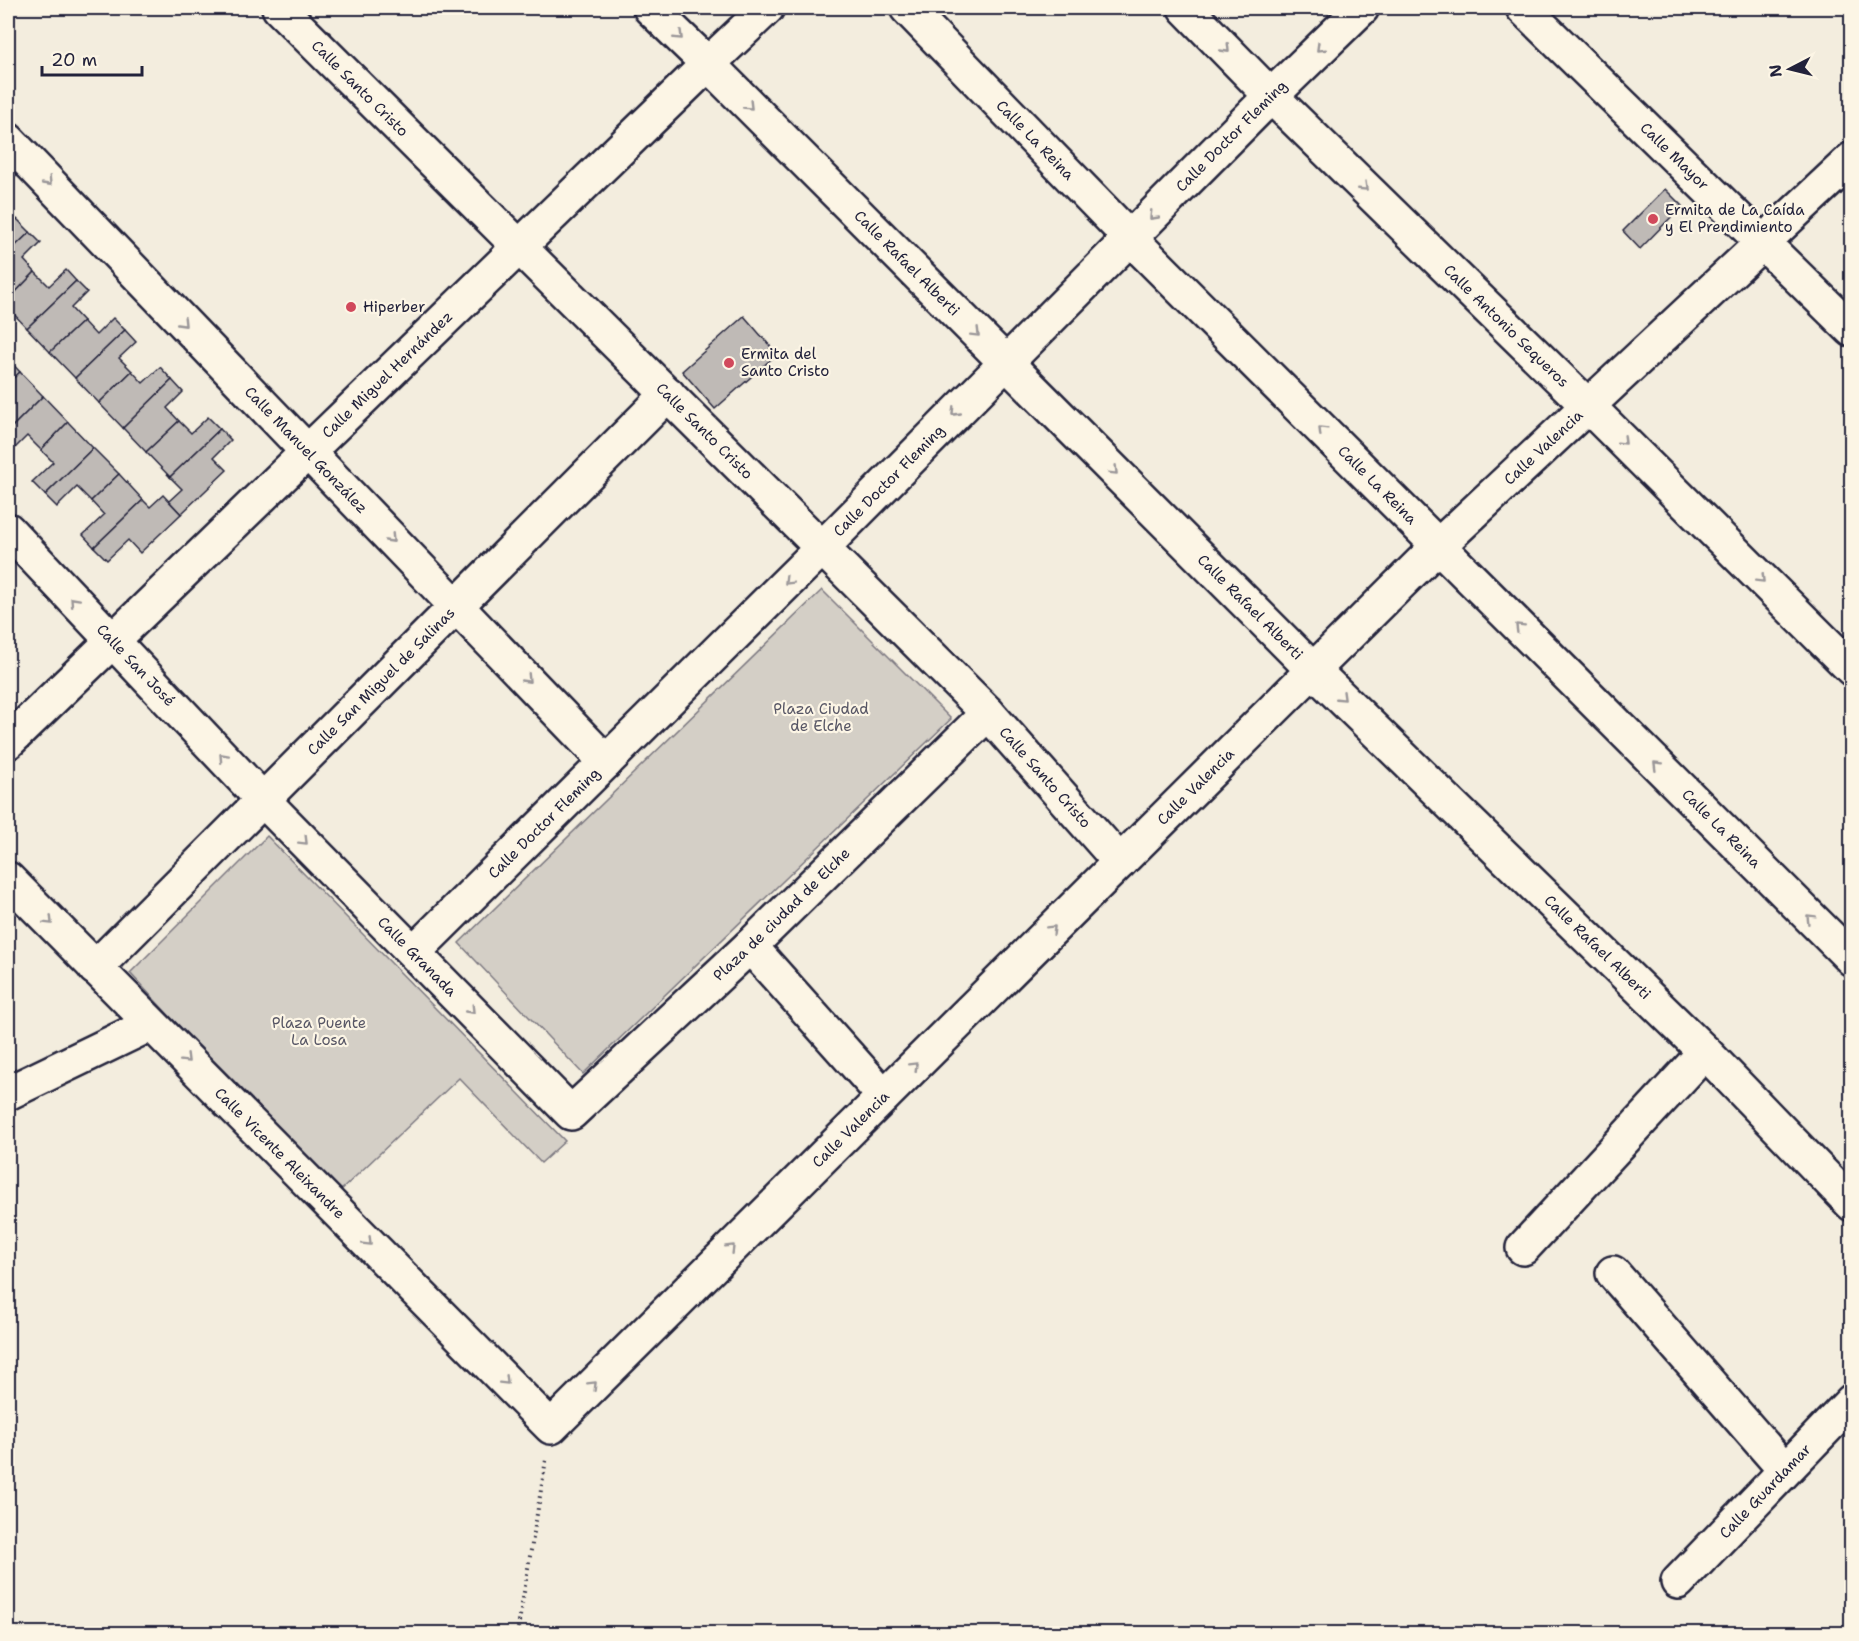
<svg xmlns="http://www.w3.org/2000/svg" width="1859" height="1641" viewBox="0 0 1859 1641" font-family="'Shantell Sans',sans-serif">
<style>
.green{fill:#d4cfc6;stroke:#7b7880;stroke-width:1.5}
.building{fill:#bfbab6;stroke:#22223b;stroke-width:1.5}
.lines{fill:none;stroke-linecap:round;stroke-linejoin:round}
.street-casing{stroke:#22223b;stroke-width:38}
.secondary-casing{stroke:#22223b;stroke-width:38}
.path{stroke:#22223b;stroke-width:4;stroke-dasharray:1.5 4.5;stroke-linecap:butt}
.street{stroke:#fcf5e5;stroke-width:33}
.secondary{stroke:#fcf5e5;stroke-width:33}
.oneway{stroke:#9a9698}
.poi-dot{fill:#d1495b;stroke:#fcf5e5;stroke-width:2}
.labels{text-anchor:middle;stroke-width:4.5;stroke-linejoin:round;paint-order:stroke}
.street-label{font-size:15px;fill:#22223b;stroke:#fcf5e5}
.poi-label{font-size:15px;fill:#22223b;stroke:#fcf5e5;text-anchor:start}
.park-label{font-size:15px;fill:#575665;stroke:#fcf5e5}
</style>
<rect width="100%" height="100%" fill="#f3edde"/>
<filter id="ink" filterUnits="userSpaceOnUse"><feTurbulence type="fractalNoise" baseFrequency=".0167" numOctaves="2"/><feDisplacementMap in="SourceGraphic" scale="12" xChannelSelector="R" yChannelSelector="G"/><feConvolveMatrix kernelMatrix="1 2 1 2 8 2 1 2 1" color-interpolation-filters="sRGB"/></filter>
<g filter="url(#ink)">
<g class="green">
<path d="M 822,590 L 951,719 L 583,1074 L 459,943 Z"/>
<path d="M 267,836 L 565,1141 L 541,1163 L 459,1078 L 335,1196 L 130,973 Z"/>
</g>
<g class="building">
<path d="M 1665,189 L 1682,206 L 1640,249 L 1623,231 Z"/>
<path d="M 17,219 L 30,232 L 8,253 L 8,229 Z"/>
<path d="M 30,232 L 41,243 L 24,260 L 35,272 L 8,300 L 8,253 Z"/>
<path d="M 66,270 L 76,281 L 27,328 L 8,308 L 8,300 L 35,272 L 49,286 Z"/>
<path d="M 76,281 L 87,292 L 71,308 L 83,321 L 50,352 L 27,328 Z"/>
<path d="M 744,316 L 777,354 L 715,409 L 682,371 Z"/>
<path d="M 113,318 L 125,330 L 75,378 L 50,352 L 83,321 L 96,335 Z"/>
<path d="M 125,330 L 136,342 L 119,358 L 132,371 L 99,403 L 75,378 Z"/>
<path d="M 8,359 L 20,372 L 8,383 Z"/>
<path d="M 160,367 L 172,380 L 123,428 L 99,403 L 132,371 L 143,383 Z"/>
<path d="M 20,372 L 43,396 L 8,431 L 8,383 Z"/>
<path d="M 172,380 L 183,392 L 167,408 L 179,421 L 146,452 L 123,428 Z"/>
<path d="M 43,396 L 68,422 L 41,450 L 27,436 L 8,455 L 8,431 Z"/>
<path d="M 208,417 L 220,429 L 170,477 L 146,452 L 179,421 L 191,433 Z"/>
<path d="M 68,422 L 93,448 L 45,495 L 32,482 L 53,462 L 41,450 Z"/>
<path d="M 220,429 L 231,440 L 214,457 L 227,470 L 181,514 L 169,501 L 182,489 L 170,477 Z"/>
<path d="M 93,448 L 119,474 L 91,501 L 77,487 L 57,507 L 45,495 Z"/>
<path d="M 119,474 L 143,500 L 94,547 L 83,535 L 104,515 L 91,501 Z"/>
<path d="M 163,495 L 181,514 L 140,553 L 128,540 L 107,560 L 94,547 L 143,500 L 150,507 Z"/>
</g>
<g class="lines">
<defs>
<g id="street">
<path id="s1" d="M 279,8 L 988,713 L 1120,862"/>
<path id="s2" d="M 907,8 L 1131,239 L 1852,959"/>
<path id="s3" d="M 1185,8 L 1271,96 L 1587,405 L 1852,669"/>
<path id="s4" d="M 1523,8 L 1852,330"/>
<path id="s5" d="M 8,140 L 606,762"/>
<path id="s6" d="M 8,530 L 263,800 L 571,1113 L 750,946 L 988,713"/>
<path id="s7" d="M 8,742 L 708,64 L 1313,670 L 1705,1052 L 1852,1204"/>
<path id="s8" d="M 8,879 L 551,1427 L 1438,546 L 1852,159"/>
<path d="M 750,946 L 884,1096"/>
<path id="s9" d="M 414,952 L 822,548 L 1271,96 L 1362,8"/>
<path id="s10" d="M 95,968 L 668,394"/>
<path d="M 8,1093 L 151,1024"/>
<path d="M 1523,1248 L 1705,1052"/>
<path d="M 1613,1273 L 1785,1470"/>
<path id="s11" d="M 1678,1582 L 1852,1401"/>
</g>
<path id="secondary" d="M 650,8 L 708,64 L 767,8"/>
</defs>
<use href="#street" class="street-casing"/>
<use href="#secondary" class="secondary-casing"/>
<path class="path" d="M 517,1634 L 546,1460"/>
<use href="#street" class="street"/>
<use href="#secondary" class="secondary"/>
</g>
<defs><path id="oneway-chevron" d="M-2-3.5L2.5 0L-2 3.5" fill="none" stroke-width="1.6" stroke-linecap="round" stroke-linejoin="round" transform="scale(1.5)"/></defs>
<g class="oneway">
<use href="#oneway-chevron" transform="translate(679 36) rotate(44)"/>
<use href="#oneway-chevron" transform="translate(1320 48) rotate(136)"/>
<use href="#oneway-chevron" transform="translate(1226 49) rotate(46)"/>
<use href="#oneway-chevron" transform="translate(749 106) rotate(45)"/>
<use href="#oneway-chevron" transform="translate(48 182) rotate(46)"/>
<use href="#oneway-chevron" transform="translate(1364 187) rotate(44)"/>
<use href="#oneway-chevron" transform="translate(1153 216) rotate(134)"/>
<use href="#oneway-chevron" transform="translate(183 323) rotate(46)"/>
<use href="#oneway-chevron" transform="translate(976 333) rotate(45)"/>
<use href="#oneway-chevron" transform="translate(955 412) rotate(134)"/>
<use href="#oneway-chevron" transform="translate(1322 430) rotate(-135)"/>
<use href="#oneway-chevron" transform="translate(1623 441) rotate(45)"/>
<use href="#oneway-chevron" transform="translate(1114 471) rotate(45)"/>
<use href="#oneway-chevron" transform="translate(391 539) rotate(46)"/>
<use href="#oneway-chevron" transform="translate(1761 579) rotate(45)"/>
<use href="#oneway-chevron" transform="translate(788 581) rotate(135)"/>
<use href="#oneway-chevron" transform="translate(74 601) rotate(-133)"/>
<use href="#oneway-chevron" transform="translate(1519 627) rotate(-135)"/>
<use href="#oneway-chevron" transform="translate(527 679) rotate(46)"/>
<use href="#oneway-chevron" transform="translate(1342 697) rotate(44)"/>
<use href="#oneway-chevron" transform="translate(223 757) rotate(-133)"/>
<use href="#oneway-chevron" transform="translate(1657 765) rotate(-135)"/>
<use href="#oneway-chevron" transform="translate(304 841) rotate(45)"/>
<use href="#oneway-chevron" transform="translate(1810 918) rotate(-135)"/>
<use href="#oneway-chevron" transform="translate(49 921) rotate(45)"/>
<use href="#oneway-chevron" transform="translate(1052 929) rotate(-45)"/>
<use href="#oneway-chevron" transform="translate(471 1010) rotate(46)"/>
<use href="#oneway-chevron" transform="translate(186 1059) rotate(45)"/>
<use href="#oneway-chevron" transform="translate(914 1066) rotate(-45)"/>
<use href="#oneway-chevron" transform="translate(368 1242) rotate(45)"/>
<use href="#oneway-chevron" transform="translate(731 1248) rotate(-45)"/>
<use href="#oneway-chevron" transform="translate(505 1381) rotate(45)"/>
<use href="#oneway-chevron" transform="translate(593 1385) rotate(-45)"/>
</g>
</g>
<g class="poi-dot">
<circle cx="1653" cy="219" r="6"/>
<circle cx="351" cy="307" r="6"/>
<circle cx="729" cy="363" r="6"/>
</g>
<g class="labels">
<g class="street-label">
<text dy="5" stroke="none"><textPath href="#s1" startOffset="114">Calle Santo Cristo</textPath></text>
<text dy="5" stroke="none"><textPath href="#s9" startOffset="1155">Calle Doctor Fleming</textPath></text>
<text dy="5" stroke="none"><textPath href="#s2" startOffset="184">Calle La Reina</textPath></text>
<text dy="5" stroke="none"><textPath href="#s4" startOffset="212">Calle Mayor</textPath></text>
<text dy="5" stroke="none"><textPath href="#s7" startOffset="1256">Calle Rafael Alberti</textPath></text>
<text dy="5" stroke="none"><textPath href="#s3" startOffset="452">Calle Antonio Sequeros</textPath></text>
<text dy="5" stroke="none"><textPath href="#s7" startOffset="528">Calle Miguel Hernández</textPath></text>
<text dy="5" stroke="none"><textPath href="#s1" startOffset="600">Calle Santo Cristo</textPath></text>
<text dy="5" stroke="none"><textPath href="#s8" startOffset="2166">Calle Valencia</textPath></text>
<text dy="5" stroke="none"><textPath href="#s5" startOffset="430">Calle Manuel González</textPath></text>
<text dy="5" stroke="none"><textPath href="#s9" startOffset="669">Calle Doctor Fleming</textPath></text>
<text dy="5" stroke="none"><textPath href="#s2" startOffset="670">Calle La Reina</textPath></text>
<text dy="5" stroke="none"><textPath href="#s7" startOffset="1742">Calle Rafael Alberti</textPath></text>
<text dy="5" stroke="none"><textPath href="#s6" startOffset="186">Calle San José</textPath></text>
<text dy="5" stroke="none"><textPath href="#s10" startOffset="405">Calle San Miguel de Salinas</textPath></text>
<text dy="5" stroke="none"><textPath href="#s1" startOffset="1086">Calle Santo Cristo</textPath></text>
<text dy="5" stroke="none"><textPath href="#s8" startOffset="1680">Calle Valencia</textPath></text>
<text dy="5" stroke="none"><textPath href="#s9" startOffset="183">Calle Doctor Fleming</textPath></text>
<text dy="5" stroke="none"><textPath href="#s2" startOffset="1156">Calle La Reina</textPath></text>
<text dy="5" stroke="none"><textPath href="#s6" startOffset="1100">Plaza de ciudad de Elche</textPath></text>
<text dy="5" stroke="none"><textPath href="#s7" startOffset="2228">Calle Rafael Alberti</textPath></text>
<text dy="5" stroke="none"><textPath href="#s6" startOffset="591">Calle Granada</textPath></text>
<text dy="5" stroke="none"><textPath href="#s8" startOffset="1194">Calle Valencia</textPath></text>
<text dy="5" stroke="none"><textPath href="#s8" startOffset="386">Calle Vicente Aleixandre</textPath></text>
<text dy="5" stroke="none"><textPath href="#s11" startOffset="126">Calle Guardamar</textPath></text>
</g>
<g class="poi-label">
<text x="1665" y="215">Ermita de La Caída<tspan x="1665" dy="17">y El Prendimiento</tspan></text>
<text x="363" y="312">Hiperber</text>
<text x="741" y="359">Ermita del<tspan x="741" dy="17">Santo Cristo</tspan></text>
</g>
<g class="park-label">
<text x="821" y="714">Plaza Ciudad<tspan x="821" dy="17">de Elche</tspan></text>
<text x="319" y="1028">Plaza Puente<tspan x="319" dy="17">La Losa</tspan></text>
</g>
</g>
<rect width="1859" height="1641" fill="none" stroke="#fcf5e5" stroke-width="30"/>
<rect x="15" y="15" width="1829" height="1611" fill="none" stroke="#22223b" stroke-width="2" filter="url(#ink)"/>
<g transform="translate(1790 69) rotate(263)" stroke="#fcf5e5" stroke-width="4.5" paint-order="stroke">
<path d="M0-4.5L10 22L0 15L-10 22Z" fill="#22223b"/>
<text y="-9" font-size="16" font-weight="bold" text-anchor="middle" fill="#22223b">N</text>
</g>
<path d="M42 66v9h100v-9" fill="none" stroke="#22223b" stroke-width="3"/>
<text x="51" y="66" font-size="18" fill="#22223b" stroke="#fcf5e5" stroke-width="4.5" paint-order="stroke">20 m</text>
</svg>
